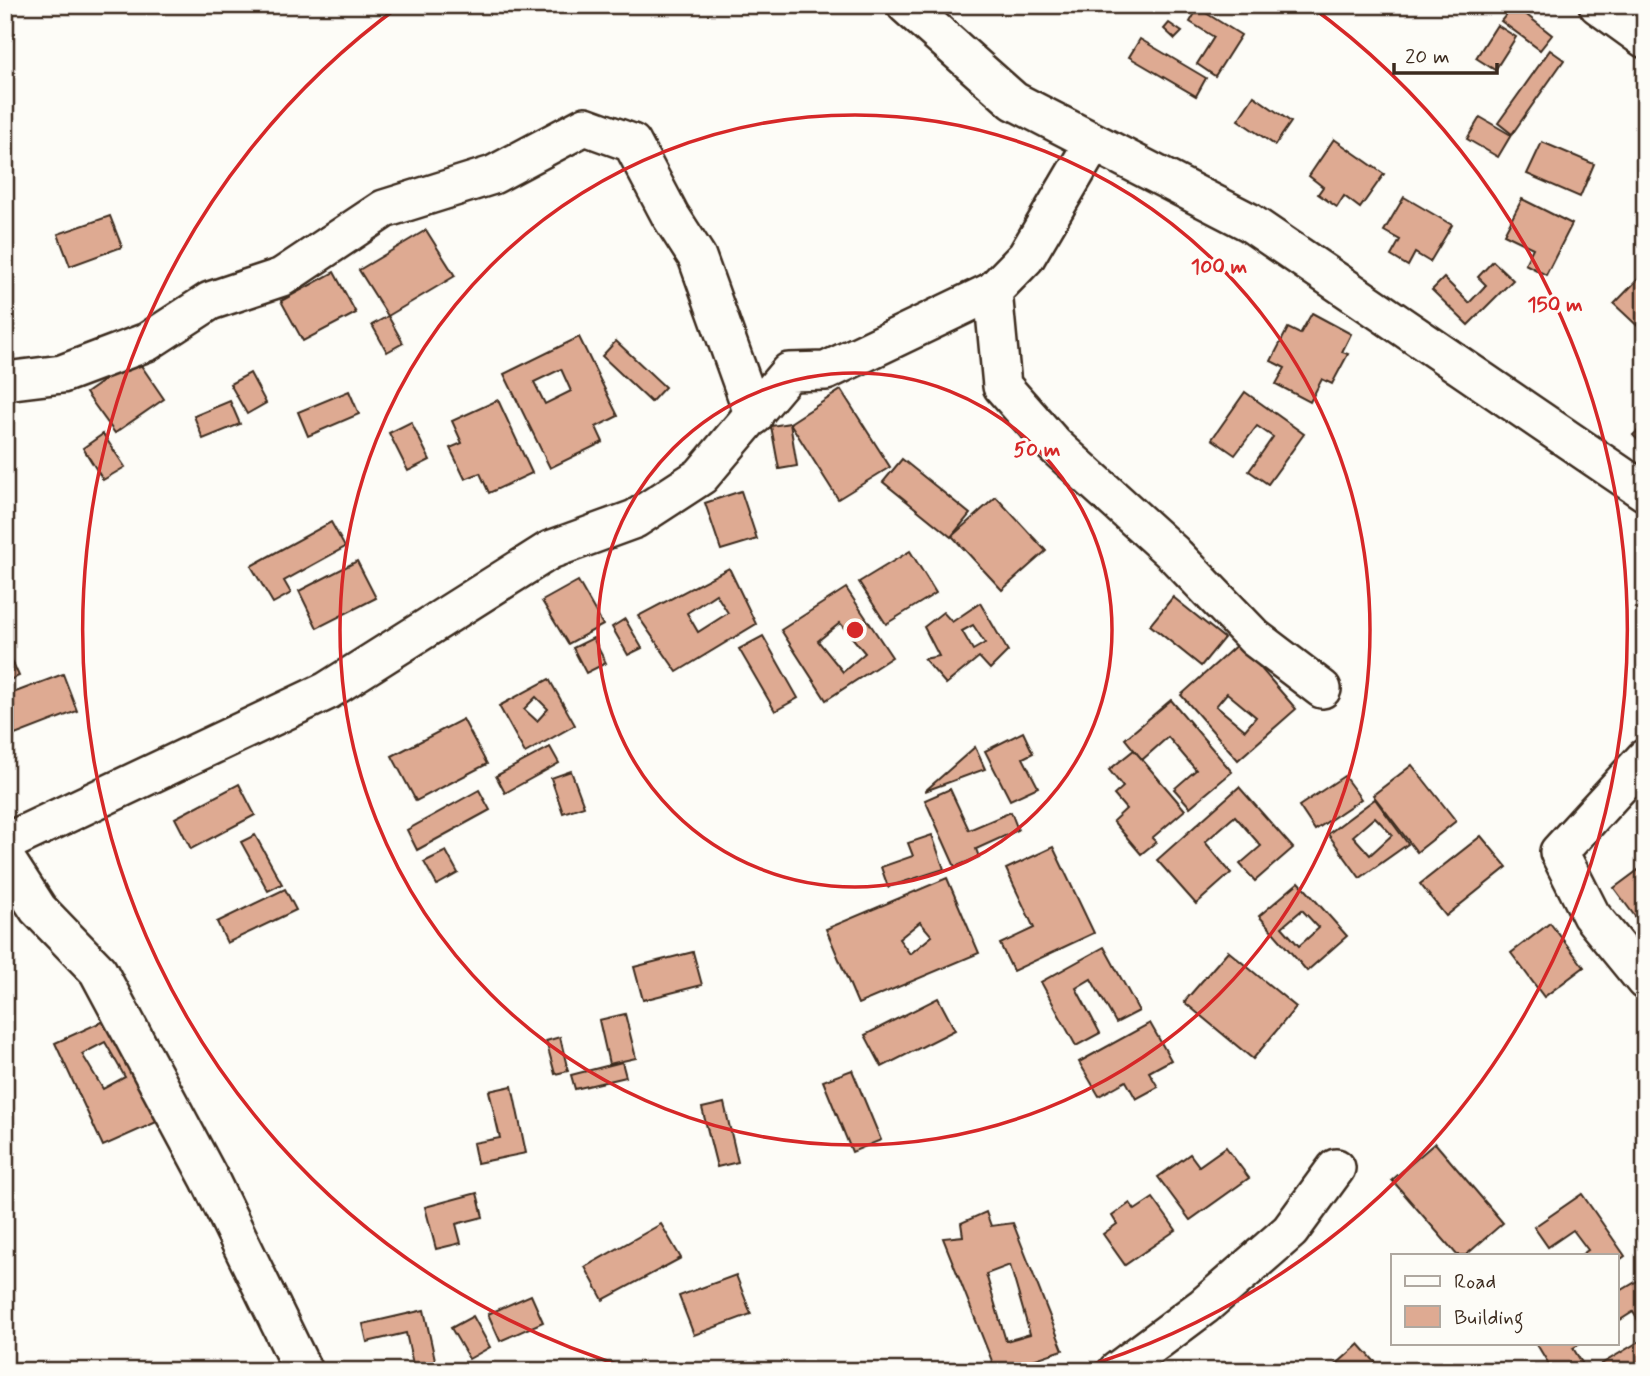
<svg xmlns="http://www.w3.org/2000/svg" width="1650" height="1376" viewBox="0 0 1650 1376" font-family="Mynerve,sans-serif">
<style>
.building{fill:#deaa92;stroke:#3b2a1e;stroke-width:2;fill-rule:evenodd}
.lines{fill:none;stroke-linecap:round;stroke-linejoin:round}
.minor-casing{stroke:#3b2a1e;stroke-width:42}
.minor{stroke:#fdfcf7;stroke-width:37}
.ring{fill:none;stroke:#d62828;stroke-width:3.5}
.centre{fill:#d62828;stroke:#fdfcf7;stroke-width:3.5}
.ring-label{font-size:21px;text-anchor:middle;font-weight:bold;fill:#d62828;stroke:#fdfcf7;stroke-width:6;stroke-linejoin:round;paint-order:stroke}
</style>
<rect width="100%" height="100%" fill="#fdfcf7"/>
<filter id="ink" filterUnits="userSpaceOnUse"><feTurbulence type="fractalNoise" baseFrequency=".0143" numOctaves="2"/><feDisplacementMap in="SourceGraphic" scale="14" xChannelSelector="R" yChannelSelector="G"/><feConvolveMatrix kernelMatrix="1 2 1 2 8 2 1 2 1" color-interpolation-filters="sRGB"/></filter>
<g filter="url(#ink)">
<g class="building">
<path d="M 1514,5 L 1552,35 L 1540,50 L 1501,21 Z"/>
<path d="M 1198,8 L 1241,35 L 1215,76 L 1197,64 L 1214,37 L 1190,22 Z"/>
<path d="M 1169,23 L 1182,32 L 1175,39 L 1164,29 Z"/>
<path d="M 1497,25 L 1516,37 L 1495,70 L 1476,58 Z"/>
<path d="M 1140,39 L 1206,78 L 1196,96 L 1129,57 Z"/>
<path d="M 1550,50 L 1564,60 L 1512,134 L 1498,123 Z"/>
<path d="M 1254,96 L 1291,122 L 1275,145 L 1238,120 Z"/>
<path d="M 1480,117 L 1511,135 L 1498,157 L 1467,139 Z"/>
<path d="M 1334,139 L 1384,174 L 1360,208 L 1344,196 L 1337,207 L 1318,194 L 1323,187 L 1309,176 Z"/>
<path d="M 1542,142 L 1594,164 L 1580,197 L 1527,174 Z"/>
<path d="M 1404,197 L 1452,225 L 1430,262 L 1415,253 L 1408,266 L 1391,256 L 1400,240 L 1384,231 Z"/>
<path d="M 1522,199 L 1572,224 L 1546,275 L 1525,264 L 1533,248 L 1504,234 Z"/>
<path d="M 110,216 L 122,247 L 70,266 L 58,234 Z"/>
<path d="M 426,230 L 455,276 L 388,316 L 359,270 Z"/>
<path d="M 1493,261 L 1513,280 L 1468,325 L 1432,290 L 1444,278 L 1469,303 L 1486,285 L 1478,277 Z"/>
<path d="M 334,272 L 356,313 L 303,341 L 281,301 Z"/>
<path d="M 1645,272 L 1645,333 L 1614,304 Z"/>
<path d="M 1312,313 L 1351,334 L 1342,352 L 1348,354 L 1332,384 L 1322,379 L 1310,402 L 1276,384 L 1285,368 L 1271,361 L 1288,328 L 1300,334 Z"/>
<path d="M 388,316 L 403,343 L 387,352 L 372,325 Z"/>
<path d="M 579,337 L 618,416 L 596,427 L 603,442 L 550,468 L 504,374 ZM 561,369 L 571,391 L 545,404 L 534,382 Z"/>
<path d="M 616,341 L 665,387 L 651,402 L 602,356 Z"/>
<path d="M 136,358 L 164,399 L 115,433 L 86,393 Z"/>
<path d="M 250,373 L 266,403 L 247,414 L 230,384 Z"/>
<path d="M 841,390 L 890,467 L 838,499 L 790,423 Z"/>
<path d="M 349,391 L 359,414 L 308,436 L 298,412 Z"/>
<path d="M 1245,392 L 1304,434 L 1268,484 L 1249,471 L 1273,437 L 1257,426 L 1235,455 L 1212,439 Z"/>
<path d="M 498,400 L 532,473 L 489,493 L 480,473 L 465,479 L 450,448 L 462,443 L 452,421 Z"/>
<path d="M 230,401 L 240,424 L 203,439 L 194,416 Z"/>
<path d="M 411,422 L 430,460 L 408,471 L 389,433 Z"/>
<path d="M 790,423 L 797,466 L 779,469 L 771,426 Z"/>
<path d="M 1645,424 L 1645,448 L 1633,435 Z"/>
<path d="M 103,434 L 125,467 L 103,480 L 83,448 Z"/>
<path d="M 902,459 L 970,514 L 951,537 L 883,482 Z"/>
<path d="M 741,491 L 757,539 L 721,550 L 705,503 Z"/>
<path d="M 996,497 L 1046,551 L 1002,590 L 952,536 Z"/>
<path d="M 331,522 L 345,547 L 284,581 L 291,593 L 273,603 L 251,566 Z"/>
<path d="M 910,551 L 936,593 L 886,624 L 859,582 Z"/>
<path d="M 357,561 L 376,598 L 317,628 L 299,591 Z"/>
<path d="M 729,568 L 756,624 L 677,672 L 638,616 ZM 716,594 L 728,613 L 698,632 L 687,613 Z"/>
<path d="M 578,581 L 603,625 L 568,644 L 542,601 Z"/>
<path d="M 846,588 L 892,657 L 826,700 L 781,630 ZM 840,623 L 865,653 L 843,672 L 818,641 Z"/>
<path d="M 1173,597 L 1224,638 L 1201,666 L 1150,625 Z"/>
<path d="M 980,603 L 1008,651 L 990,669 L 979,657 L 946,684 L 924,659 L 939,656 L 924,627 L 943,612 L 952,622 ZM 973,625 L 985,643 L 973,650 L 962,631 Z"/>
<path d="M 625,619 L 642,648 L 628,655 L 612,627 Z"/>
<path d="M 763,636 L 798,698 L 775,711 L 739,649 Z"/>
<path d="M 593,638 L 606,663 L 586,673 L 573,648 Z"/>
<path d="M 1239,643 L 1296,709 L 1238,760 L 1181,695 ZM 1227,693 L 1256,717 L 1245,730 L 1216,706 Z"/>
<path d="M 5,645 L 19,676 L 5,682 Z"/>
<path d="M 63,674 L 77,711 L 15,735 L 5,711 L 5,696 Z"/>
<path d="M 549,679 L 575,725 L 525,753 L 499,706 ZM 536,697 L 548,709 L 537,721 L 524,709 Z"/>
<path d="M 1171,700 L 1232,772 L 1190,807 L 1174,789 L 1196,770 L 1168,737 L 1142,760 L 1125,739 Z"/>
<path d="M 463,719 L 487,764 L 416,801 L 392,756 Z"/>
<path d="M 1023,732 L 1033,753 L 1023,758 L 1038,787 L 1010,800 L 985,751 Z"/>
<path d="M 550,747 L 559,763 L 505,793 L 496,776 Z"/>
<path d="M 975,747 L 985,769 L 925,791 Z"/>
<path d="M 1134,750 L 1185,810 L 1152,838 L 1156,842 L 1141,854 L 1113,821 L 1126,809 L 1114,795 L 1123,787 L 1109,770 Z"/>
<path d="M 1412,765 L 1456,821 L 1417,852 L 1373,795 Z"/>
<path d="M 571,771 L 584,806 L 563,813 L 551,778 Z"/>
<path d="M 1344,776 L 1361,799 L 1315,830 L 1299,806 Z"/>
<path d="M 239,784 L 255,815 L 191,849 L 175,818 Z"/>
<path d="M 1239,787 L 1293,848 L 1255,881 L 1240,864 L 1261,846 L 1235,816 L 1205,842 L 1231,873 L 1196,904 L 1157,860 Z"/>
<path d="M 950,789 L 969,830 L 1011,812 L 1018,830 L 976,849 L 979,857 L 955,867 L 925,800 Z"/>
<path d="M 479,790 L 490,810 L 417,850 L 407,830 Z"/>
<path d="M 1375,799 L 1408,844 L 1360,878 L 1328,834 ZM 1375,817 L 1392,835 L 1370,855 L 1353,836 Z"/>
<path d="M 255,835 L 282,884 L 268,891 L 241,842 Z"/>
<path d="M 932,835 L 944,869 L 888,887 L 881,867 L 913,856 L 908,843 Z"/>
<path d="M 1481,836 L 1507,867 L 1446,916 L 1420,884 Z"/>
<path d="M 1053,847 L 1094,933 L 1013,971 L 1000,944 L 1034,928 L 1006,869 Z"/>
<path d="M 446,851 L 458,873 L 437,885 L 424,862 Z"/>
<path d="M 1645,865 L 1645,930 L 1614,888 Z"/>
<path d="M 947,878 L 979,953 L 858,1004 L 826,929 ZM 920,922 L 932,936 L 910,954 L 899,939 Z"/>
<path d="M 1299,882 L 1347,936 L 1307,971 L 1259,916 ZM 1302,910 L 1319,928 L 1299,946 L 1282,927 Z"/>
<path d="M 285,889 L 296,910 L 227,943 L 217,922 Z"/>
<path d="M 1550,923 L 1584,967 L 1544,997 L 1511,953 Z"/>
<path d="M 1104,947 L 1139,1011 L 1116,1023 L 1091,979 L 1076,988 L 1100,1033 L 1076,1046 L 1041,982 Z"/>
<path d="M 1228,951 L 1296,1007 L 1253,1059 L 1184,1002 Z"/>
<path d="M 693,952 L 702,985 L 643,1000 L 634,967 Z"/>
<path d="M 938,998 L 955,1030 L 882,1067 L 865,1035 Z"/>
<path d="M 625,1014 L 636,1058 L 609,1064 L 599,1020 Z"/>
<path d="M 112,1017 L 161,1120 L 103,1146 L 55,1043 ZM 105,1042 L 125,1077 L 103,1089 L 82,1054 Z"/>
<path d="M 1150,1023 L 1171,1060 L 1149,1072 L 1158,1087 L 1136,1099 L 1126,1081 L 1099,1096 L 1079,1062 Z"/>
<path d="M 560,1037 L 568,1071 L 555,1074 L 546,1041 Z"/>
<path d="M 622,1062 L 626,1077 L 575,1089 L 571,1075 Z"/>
<path d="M 852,1070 L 881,1140 L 852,1152 L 823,1081 Z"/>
<path d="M 512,1086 L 526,1153 L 477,1163 L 473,1143 L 500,1138 L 489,1091 Z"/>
<path d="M 724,1103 L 738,1162 L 717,1167 L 702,1108 Z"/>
<path d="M 1435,1143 L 1503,1223 L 1466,1255 L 1457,1255 L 1392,1180 Z"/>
<path d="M 1226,1147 L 1249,1178 L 1190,1220 L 1158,1177 L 1190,1154 L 1199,1166 Z"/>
<path d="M 477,1193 L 483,1217 L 456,1224 L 461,1243 L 436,1249 L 425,1207 Z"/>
<path d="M 1582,1194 L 1625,1256 L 1617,1262 L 1617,1255 L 1581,1255 L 1588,1250 L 1573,1230 L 1548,1247 L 1534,1227 Z"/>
<path d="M 1153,1198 L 1176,1230 L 1125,1265 L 1103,1234 L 1117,1224 L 1112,1216 L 1130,1203 L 1135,1210 Z"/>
<path d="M 986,1212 L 991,1226 L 1013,1223 L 1063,1350 L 999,1371 L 996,1371 L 943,1238 L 963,1236 L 961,1223 ZM 1010,1265 L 1030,1334 L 1006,1341 L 986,1274 Z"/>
<path d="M 661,1224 L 681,1258 L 603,1300 L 585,1267 Z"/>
<path d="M 736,1275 L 751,1314 L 694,1335 L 679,1296 Z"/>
<path d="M 1639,1280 L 1645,1291 L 1645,1332 L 1633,1312 L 1617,1322 L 1617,1293 Z"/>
<path d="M 531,1295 L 543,1322 L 500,1341 L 488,1314 Z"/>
<path d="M 424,1310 L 436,1364 L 414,1369 L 406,1333 L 367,1342 L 363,1324 Z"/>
<path d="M 473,1316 L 490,1347 L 469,1359 L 451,1328 Z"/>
<path d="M 1645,1338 L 1645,1363 L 1633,1371 L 1590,1371 Z"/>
<path d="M 1536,1343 L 1582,1343 L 1573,1348 L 1587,1371 L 1553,1371 Z"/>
<path d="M 1359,1344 L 1383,1371 L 1329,1371 Z"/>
</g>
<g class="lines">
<defs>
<g id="minor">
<path d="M 906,5 L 1014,101 L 1249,222 L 1645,492"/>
<path d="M 1598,5 L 1645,39"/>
<path d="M 1093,143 L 1026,257 L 993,291 L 1002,386 L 1054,445 L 1173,553 L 1255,638 L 1322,689"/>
<path d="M 5,381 L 62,374 L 147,342 L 210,301 L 282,277 L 384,209 L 493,175 L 585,126 L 632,143 L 670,215 L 697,257 L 754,416"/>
<path d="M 1645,758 L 1559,852 L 1591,915 L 1645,981"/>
<path d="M 5,843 L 327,691 L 550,550 L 635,519 L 701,476 L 789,372 L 826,371 L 993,291"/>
<path d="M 5,858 L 38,909 L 98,971 L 209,1178 L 303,1371"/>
<path d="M 1117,1371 L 1204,1306 L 1290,1231 L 1336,1168"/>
</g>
</defs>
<use href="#minor" class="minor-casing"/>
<use href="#minor" class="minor"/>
</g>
</g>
<g class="ring">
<circle cx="855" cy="630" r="257"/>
<circle cx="855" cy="630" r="515"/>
<path d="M636 1370A772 772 0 0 1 401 5M1309 5A772 772 0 0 1 1074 1370"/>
</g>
<circle cx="855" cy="630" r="10" class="centre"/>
<g class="ring-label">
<text x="1219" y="273">100 m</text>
<text x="1555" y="311">150 m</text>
<text x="1037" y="456">50 m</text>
</g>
<rect width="1650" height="1376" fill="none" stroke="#fdfcf7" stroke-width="28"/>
<rect x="14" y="14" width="1622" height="1348" fill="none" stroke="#3b2a1e" stroke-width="2.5" filter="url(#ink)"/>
<rect x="1391" y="1254" width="228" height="91" fill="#fdfcf7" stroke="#afa8a0" stroke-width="2"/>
<rect x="1405" y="1276" width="35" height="10" fill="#fdfcf7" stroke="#afa8a0" stroke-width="2"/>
<text x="1454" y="1288" font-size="21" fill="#3b2a1e">Road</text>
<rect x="1405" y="1306" width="35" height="21" fill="#deaa92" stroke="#afa8a0" stroke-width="2"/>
<text x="1454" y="1324" font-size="21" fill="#3b2a1e">Building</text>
<path d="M1394 63v10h103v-10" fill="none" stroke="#3b2a1e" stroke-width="3.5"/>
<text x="1405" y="63" font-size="21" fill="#3b2a1e" stroke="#fdfcf7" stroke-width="5" paint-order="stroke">20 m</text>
</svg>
